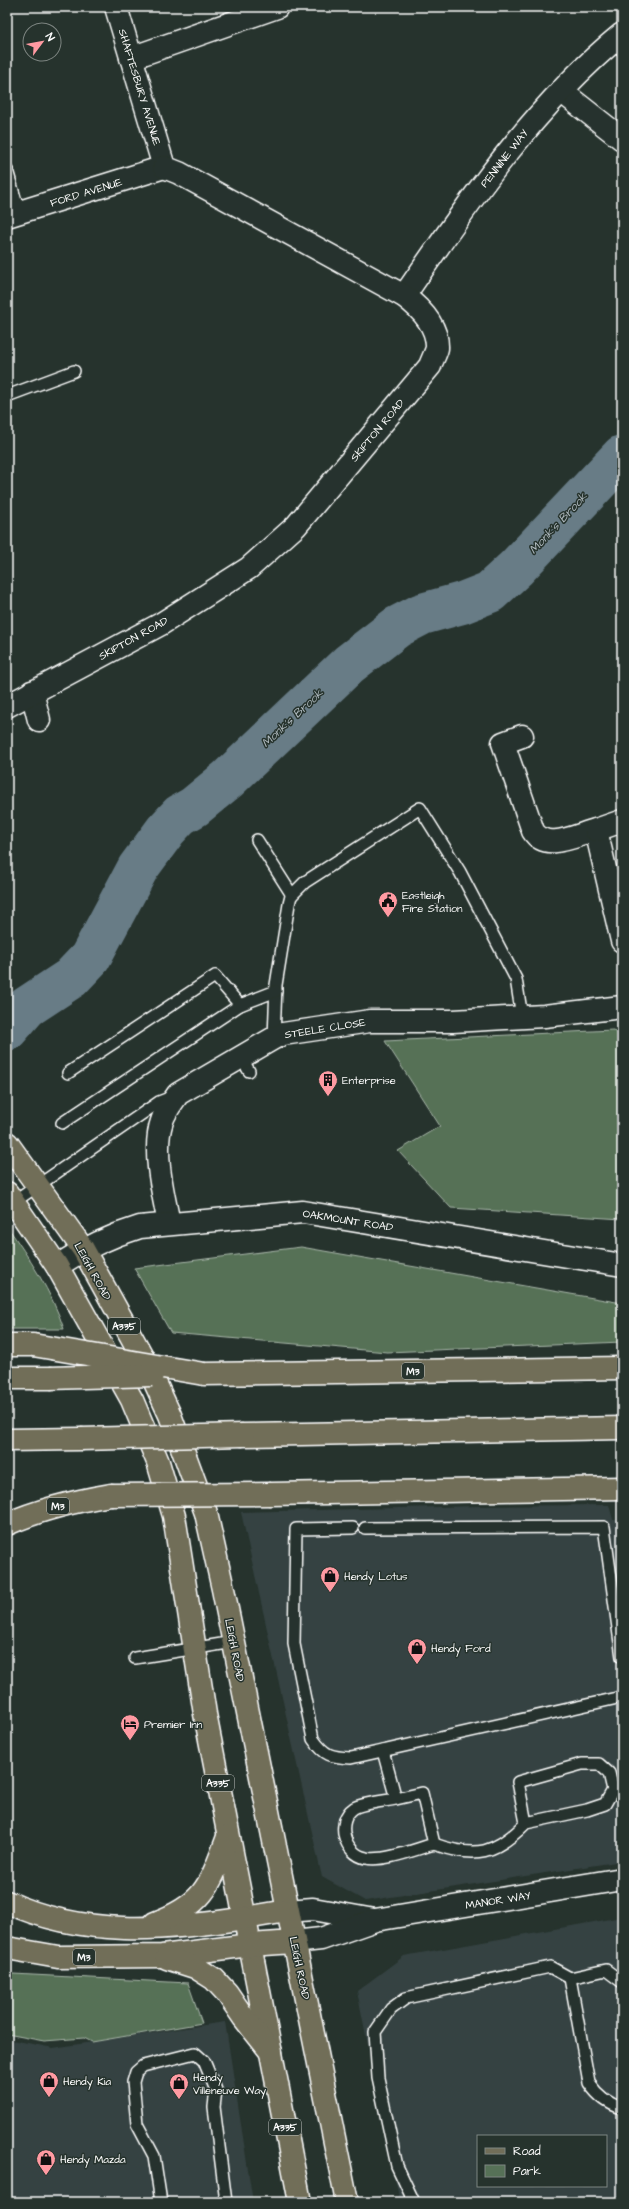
<svg xmlns="http://www.w3.org/2000/svg" width="629" height="2209" viewBox="0 0 629 2209" font-family="'Architects Daughter',sans-serif">
<style>
.built{fill:#364343;fill-rule:evenodd}
.green{fill:#567157;stroke:#aab8ab}
.lines{fill:none;stroke-linecap:round;stroke-linejoin:round}
.river{stroke:#677b86;stroke-width:42}
.lane-casing{stroke:#fff;stroke-width:14}
.street-casing{stroke:#fff;stroke-width:25}
.secondary-casing{stroke:#fff;stroke-width:25}
.primary-casing{stroke:#fff;stroke-width:25}
.highway-casing{stroke:#fff;stroke-width:25}
.lane{stroke:#26332d;stroke-width:11}
.street{stroke:#26332d;stroke-width:22}
.secondary{stroke:#26332d;stroke-width:22}
.primary{stroke:#716e59;stroke-width:22}
.highway{stroke:#716e59;stroke-width:22}
.highway-bridge-casing{stroke:#fff;stroke-width:25;stroke-linecap:butt}
.highway-bridge{stroke:#716e59;stroke-width:22}
.labels{text-anchor:middle;stroke-width:3;stroke-linejoin:round;paint-order:stroke}
.shield{fill:#26332d;stroke:#bec2c0;stroke-width:1}
.shield-label{font-size:10px;font-weight:bold;fill:#fff}
.street-label{font-size:11px;fill:#fff;stroke:#26332d}
.poi-label{font-size:11px;fill:#fff;stroke:#26332d;text-anchor:start}
.water-label{font-size:12px;font-style:italic;fill:#b3bdc2;stroke:#26332d}
</style>
<rect width="100%" height="100%" fill="#26332d"/>
<filter id="ink" filterUnits="userSpaceOnUse"><feTurbulence type="fractalNoise" baseFrequency=".025" numOctaves="2"/><feDisplacementMap in="SourceGraphic" scale="8" xChannelSelector="R" yChannelSelector="G"/><feConvolveMatrix kernelMatrix="1 2 1 2 8 2 1 2 1" color-interpolation-filters="sRGB"/></filter>
<g filter="url(#ink)">
<g class="built">
<path d="M 609,1505 L 613,1520 L 622,1520 L 622,1861 L 365,1901 L 322,1877 L 241,1512 L 482,1506 Z"/>
<path d="M 622,1917 L 622,2202 L 400,2202 L 357,1991 L 404,1956 ZM 478,2136 L 606,2136 L 606,2186 L 478,2186 Z"/>
<path d="M 225,2022 L 253,2202 L 7,2202 L 7,2039 L 53,2048 Z"/>
</g>
<g class="green">
<path d="M 613,1030 L 622,1036 L 622,1219 L 451,1208 L 398,1151 L 440,1126 L 385,1041 Z"/>
<path d="M 7,1226 C 29,1258 52,1292 64,1329 L 7,1329 Z"/>
<path d="M 301,1247 L 622,1303 L 622,1342 L 387,1352 L 171,1333 L 134,1268 Z"/>
<path d="M 7,1971 L 13,1974 L 188,1983 L 202,2023 L 92,2042 L 84,2038 L 44,2041 L 7,2034 Z"/>
</g>
<g class="lines">
<path class="river" d="M 7,1030 L 27,1007 L 71,978 L 90,958 L 138,868 L 166,830 L 180,815 L 194,807 L 228,779 L 349,664 L 397,627 L 422,614 L 462,603 L 490,592 L 516,568 L 622,456"/>
<defs>
<g id="lane">
<path d="M 7,170 L 19,212"/>
<path d="M 7,396 L 74,371"/>
<path d="M 257,840 L 292,895"/>
<path d="M 274,1038 L 276,985 L 289,904 L 291,896 L 305,882 L 420,808 L 460,872 L 516,979 L 522,1017"/>
<path d="M 241,1057 L 249,1071"/>
<path d="M 68,1073 L 215,976 L 240,1005"/>
<path d="M 62,1123 L 240,1005 L 276,991"/>
<path d="M 14,1202 L 159,1102 L 172,1097"/>
<path d="M 353,1528 L 296,1529 L 294,1644 L 313,1739 C 325,1756 331,1757 351,1758 L 622,1697"/>
<path d="M 365,1528 L 604,1527 L 622,1657"/>
<path d="M 135,1658 L 234,1642"/>
<path d="M 383,1751 L 396,1799 C 386,1801 362,1803 354,1808 C 335,1821 344,1854 366,1858 C 384,1862 416,1849 434,1844 L 422,1793 L 396,1799"/>
<path d="M 434,1844 C 476,1859 496,1854 526,1823 L 518,1782 L 582,1764 L 599,1764 L 609,1773 L 613,1790 L 605,1804 L 587,1810 L 526,1823"/>
<path d="M 570,1978 L 589,2083 C 597,2095 608,2104 622,2108"/>
<path d="M 161,2202 L 154,2156 L 137,2124 L 133,2082 L 136,2072 L 143,2066 L 195,2053 L 204,2061 L 216,2090 L 214,2107 L 226,2202"/>
<path d="M 414,2202 L 397,2166 L 378,2078 L 375,2032 L 391,2009 L 406,1998 L 550,1967 L 570,1978 L 606,1970 L 622,1982"/>
</g>
<g id="street">
<path d="M 116,7 L 164,167"/>
<path d="M 131,58 L 277,7"/>
<path d="M 561,91 L 622,139"/>
<path d="M 7,216 L 164,167"/>
<path d="M 404,296 C 468,203 534,106 622,34"/>
<path d="M 32,692 L 39,720"/>
<path d="M 7,706 L 161,624 L 249,568 L 296,526 L 430,366 C 432,360 436,353 437,348 C 438,325 420,308 404,296 L 179,173 L 164,167"/>
<path d="M 522,736 L 503,743 L 533,831 C 546,852 576,835 596,830 L 622,941"/>
<path d="M 596,830 L 622,821"/>
<path d="M 169,1223 C 163,1194 152,1149 162,1121 C 165,1111 172,1103 178,1094 L 274,1038 L 283,1034 L 370,1021 L 453,1021 L 544,1016 L 622,1007"/>
<path d="M 287,1911 L 313,1909 L 374,1920"/>
<path d="M 294,1942 L 321,1939 L 375,1920 L 622,1879"/>
</g>
<path id="secondary" d="M 57,1266 C 83,1249 110,1236 140,1227 L 303,1212 L 622,1265"/>
<g id="primary">
<path d="M 7,1143 L 83,1249 L 147,1365 L 170,1415 L 206,1513 L 223,1589 L 347,2202"/>
<path d="M 7,1193 L 57,1266 L 132,1400 L 158,1462 L 174,1516 L 205,1714 L 300,2202"/>
<path d="M 245,1918 L 287,1911"/>
<path d="M 250,1945 L 294,1942"/>
</g>
<g id="highway">
<path d="M 7,1345 L 33,1345"/>
<path d="M 204,1374 L 622,1368"/>
<path d="M 7,1378 L 50,1378"/>
<path d="M 243,1435 L 622,1428"/>
<path d="M 7,1440 L 81,1439"/>
<path d="M 271,1494 L 622,1488"/>
<path d="M 7,1524 C 41,1509 75,1501 111,1495"/>
<path d="M 7,1902 C 83,1937 164,1931 245,1918"/>
<path d="M 155,1923 C 206,1904 210,1884 228,1837"/>
<path d="M 7,1948 L 58,1957 L 162,1956 L 250,1945"/>
<path d="M 167,1958 L 195,1967 L 214,1979 L 227,1993 L 244,2018 L 271,2052"/>
</g>
</defs>
<use href="#lane" class="lane-casing"/>
<use href="#street" class="street-casing"/>
<use href="#secondary" class="secondary-casing"/>
<use href="#primary" class="primary-casing"/>
<use href="#highway" class="highway-casing"/>
<use href="#lane" class="lane"/>
<use href="#street" class="street"/>
<use href="#secondary" class="secondary"/>
<use href="#primary" class="primary"/>
<use href="#highway" class="highway"/>
<defs>
<g id="highway-bridge">
<path d="M 33,1345 L 204,1374"/>
<path d="M 50,1378 L 152,1375"/>
<path d="M 81,1439 L 243,1435"/>
<path d="M 111,1495 L 271,1494"/>
</g>
</defs>
<use href="#highway-bridge" class="highway-bridge-casing"/>
<use href="#highway-bridge" class="highway-bridge"/>
</g>
</g>
<defs>
<symbol id="civic-pin" viewBox="-11 -11 22 30"><path d="M0 17L-7.5 6A9.5 9.5 0 1 1 7.5 6Z" fill="#ff9aa2" stroke="#26332d"/><path d="M-.6-6.5H3V-4.5H.6V-3L4-1V1h2V6H-6V1h2V-1L-.6-3ZM-1.2 2.5V6h2.4V2.5Z" fill="#111"/></symbol>
<symbol id="building-pin" viewBox="-11 -11 22 30"><path d="M0 17L-7.5 6A9.5 9.5 0 1 1 7.5 6Z" fill="#ff9aa2" stroke="#26332d"/><path d="M-4-6H4V6H1V3H-1V6H-4ZM-2.5-4.3h1.7v1.8h-1.7ZM.8-4.3h1.7v1.8H.8ZM-2.5-1h1.7V.8h-1.7ZM.8-1h1.7V.8H.8Z" fill="#111"/></symbol>
<symbol id="shop-pin" viewBox="-11 -11 22 30"><path d="M0 17L-7.5 6A9.5 9.5 0 1 1 7.5 6Z" fill="#ff9aa2" stroke="#26332d"/><path d="M-5-2.5h2.3a2.7 3.5 0 0 1 5.4 0H5L5.5 6h-11ZM-1.5-2.5h3a1.5 2.3 0 0 0-3 0Z" fill="#111"/></symbol>
<symbol id="hotel-pin" viewBox="-11 -11 22 30"><path d="M0 17L-7.5 6A9.5 9.5 0 1 1 7.5 6Z" fill="#ff9aa2" stroke="#26332d"/><path d="M-6-4.5h1.5V1H6V5H4.5V3h-9V5H-6ZM-4 0a1.8 1.8 0 1 1 3.6 0ZM.5 0V-2.5h3Q6-2.5 6 0Z" fill="#111"/></symbol>
</defs>
<g fill-rule="evenodd">
<use href="#civic-pin" x="377" y="890" width="22" height="30"/>
<use href="#building-pin" x="317" y="1069" width="22" height="30"/>
<use href="#shop-pin" x="319" y="1565" width="22" height="30"/>
<use href="#shop-pin" x="406" y="1637" width="22" height="30"/>
<use href="#hotel-pin" x="119" y="1713" width="22" height="30"/>
<use href="#shop-pin" x="38" y="2070" width="22" height="30"/>
<use href="#shop-pin" x="168" y="2072" width="22" height="30"/>
<use href="#shop-pin" x="35" y="2148" width="22" height="30"/>
</g>
<g class="labels">
<g class="shield">
<rect x="108" y="1318" width="32" height="16" rx="3"/>
<rect x="402" y="1363" width="22" height="16" rx="3"/>
<rect x="47" y="1498" width="22" height="16" rx="3"/>
<rect x="202" y="1775" width="32" height="16" rx="3"/>
<rect x="73" y="1949" width="22" height="16" rx="3"/>
<rect x="269" y="2119" width="32" height="16" rx="3"/>
</g>
<g class="shield-label">
<text x="124" y="1330">A335</text>
<text x="413" y="1375">M3</text>
<text x="58" y="1510">M3</text>
<text x="218" y="1787">A335</text>
<text x="84" y="1961">M3</text>
<text x="285" y="2131">A335</text>
</g>
<g class="street-label">
<text transform="translate(140 87) rotate(73)" y="4">SHAFTESBURY AVENUE</text>
<text transform="translate(504 158) rotate(-52)" y="4">PENNINE WAY</text>
<text transform="translate(86 192) rotate(-17)" y="4">FORD AVENUE</text>
<text transform="translate(377 430) rotate(-50)" y="4">SKIPTON ROAD</text>
<text transform="translate(133 638) rotate(-29)" y="4">SKIPTON ROAD</text>
<text transform="translate(325 1028) rotate(-9)" y="4">STEELE CLOSE</text>
<text transform="translate(348 1220) rotate(9)" y="4">OAKMOUNT ROAD</text>
<text transform="translate(93 1271) rotate(61)" y="4">LEIGH ROAD</text>
<text transform="translate(235 1650) rotate(79)" y="4">LEIGH ROAD</text>
<text transform="translate(498 1900) rotate(-9)" y="4">MANOR WAY</text>
<text transform="translate(300 1968) rotate(78)" y="4">LEIGH ROAD</text>
</g>
<g class="poi-label">
<text x="402" y="899">Eastleigh<tspan x="402" dy="13">Fire Station</tspan></text>
<text x="342" y="1084">Enterprise</text>
<text x="344" y="1580">Hendy Lotus</text>
<text x="431" y="1652">Hendy Ford</text>
<text x="144" y="1728">Premier Inn</text>
<text x="193" y="2081">Hendy<tspan x="193" dy="13">Villeneuve Way</tspan></text>
<text x="63" y="2085">Hendy Kia</text>
<text x="60" y="2163">Hendy Mazda</text>
</g>
<g class="water-label">
<text transform="translate(558 523) rotate(-47)" y="4">Monk's Brook</text>
<text transform="translate(292 718) rotate(-43)" y="4">Monk's Brook</text>
</g>
</g>
<rect width="629" height="2209" fill="none" stroke="#26332d" stroke-width="24"/>
<rect x="12" y="12" width="605" height="2185" fill="none" stroke="#fff" stroke-width="1.5" filter="url(#ink)"/>
<rect x="477" y="2135" width="130" height="52" fill="#26332d" stroke="#7d8581"/>
<rect x="485" y="2148" width="20" height="6" fill="#716e59" stroke="#7d8581"/>
<text x="513" y="2155" font-size="12" fill="#ffffff">Road</text>
<rect x="485" y="2165" width="20" height="12" fill="#567157" stroke="#7d8581"/>
<text x="513" y="2175" font-size="12" fill="#ffffff">Park</text>
<g transform="translate(42 42) rotate(58)"><circle r="19" fill="#26332d" stroke="#7d8581"/>
<path d="M0-3L7 15L0 10L-7 15Z" fill="#ff9aa2"/>
<text y="-6" font-size="11" font-weight="bold" text-anchor="middle" fill="#ffffff">N</text>
</g>
</svg>
